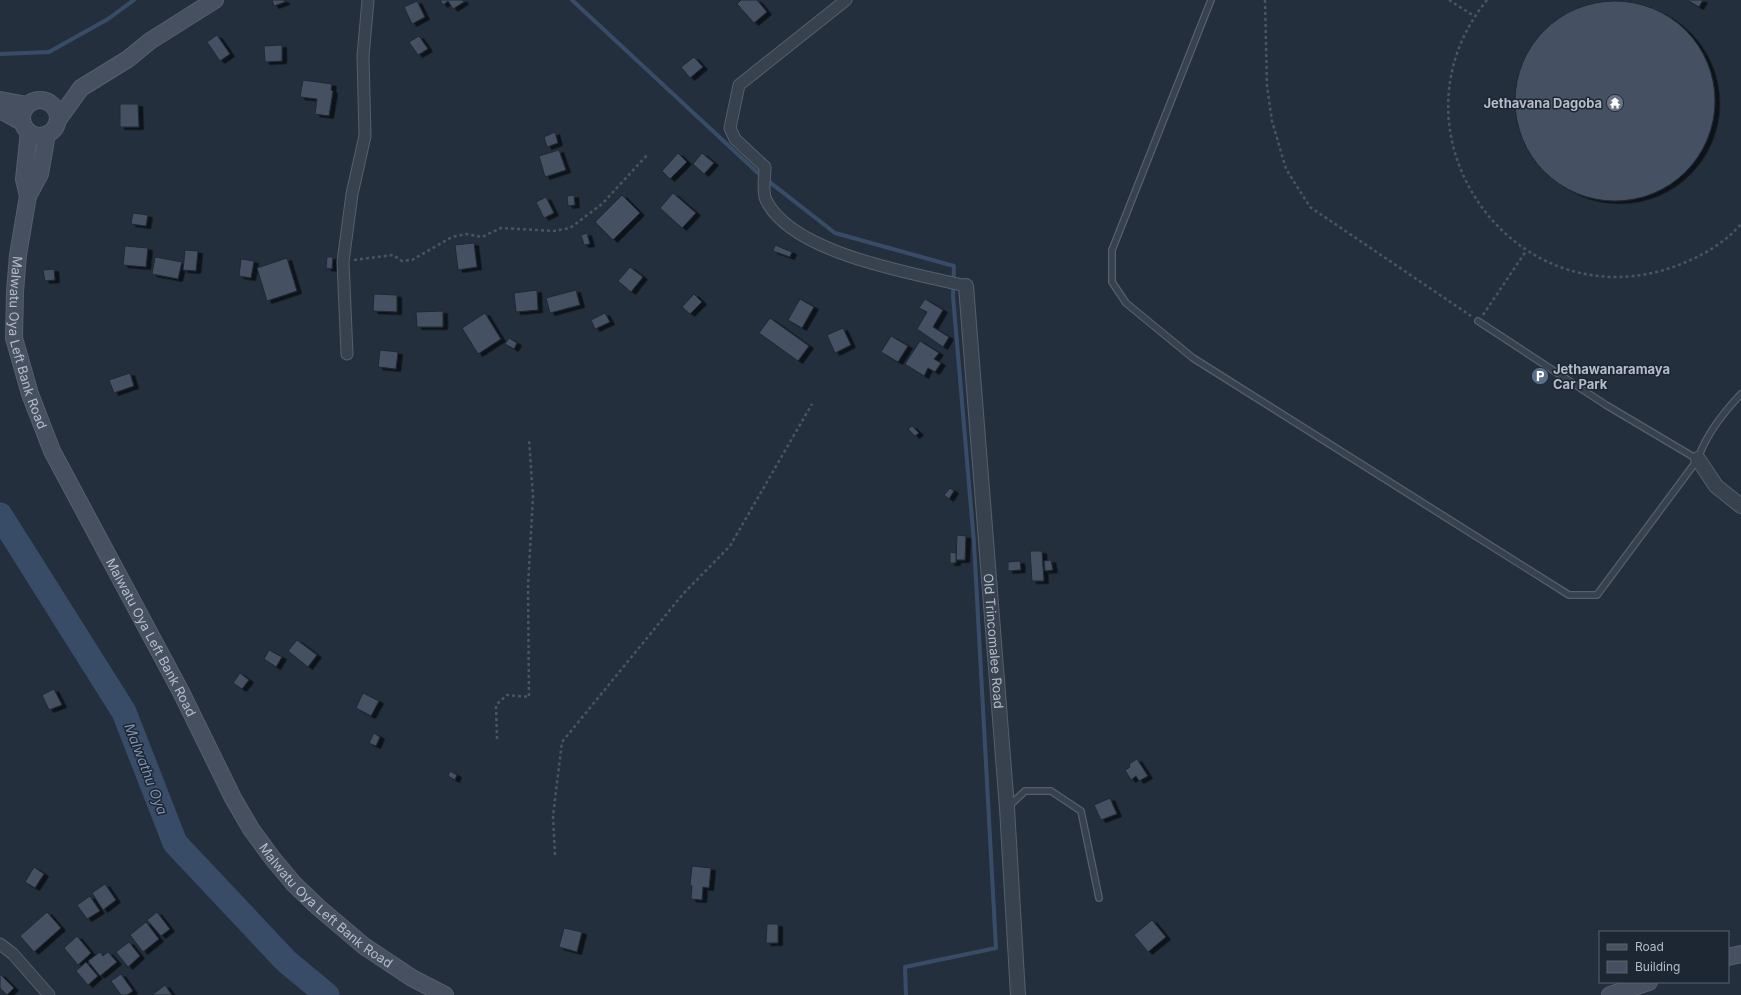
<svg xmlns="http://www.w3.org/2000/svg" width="1741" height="995" viewBox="0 0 1741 995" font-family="Inter,sans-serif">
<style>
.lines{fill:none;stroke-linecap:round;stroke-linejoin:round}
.stream{stroke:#394c67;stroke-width:4}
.river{stroke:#394c67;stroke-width:25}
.building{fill:#455162;stroke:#1f2835;filter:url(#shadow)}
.service-casing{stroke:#565f6c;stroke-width:8}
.minor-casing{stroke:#565f6c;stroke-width:13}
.tertiary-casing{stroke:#565f6c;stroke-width:16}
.secondary-casing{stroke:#565f6c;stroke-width:18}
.path{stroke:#44595c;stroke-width:2.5;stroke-dasharray:3 3;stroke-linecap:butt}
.service{stroke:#38414e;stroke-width:5.5}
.minor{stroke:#38414e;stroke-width:11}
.tertiary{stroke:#38414e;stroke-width:14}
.secondary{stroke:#465061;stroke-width:16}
.labels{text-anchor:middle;stroke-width:3;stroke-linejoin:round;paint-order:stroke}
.poi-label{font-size:13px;font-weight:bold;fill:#b4bcc9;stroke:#1d2633;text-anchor:end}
.street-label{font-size:13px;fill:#b4bcc9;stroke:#1d2633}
.water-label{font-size:14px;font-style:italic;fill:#7c92b1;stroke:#1d2633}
</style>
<defs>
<filter id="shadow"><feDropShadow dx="4.5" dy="2.5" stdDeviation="0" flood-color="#0009"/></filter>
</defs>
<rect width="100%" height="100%" fill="#242f3e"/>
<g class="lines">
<g class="stream">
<path d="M 572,0 L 758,173 L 835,233 L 954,266 L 953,296 L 974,543 L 996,948 L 905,967 L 906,995"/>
<path d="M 0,54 L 49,52 L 108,19 L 134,0"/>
</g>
<path class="river" d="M 0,515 L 124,712 L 175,843 L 286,961 L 327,995"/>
</g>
<g class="building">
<path d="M 272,0 L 284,0 L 285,2 L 274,6 Z"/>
<path d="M 440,0 L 463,0 L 464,2 L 453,9 L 448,1 L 443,5 Z"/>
<path d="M 741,0 L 757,0 L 767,12 L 754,23 L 737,4 Z"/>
<path d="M 1687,0 L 1703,0 L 1699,7 Z"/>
<path d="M 417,1 L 425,17 L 412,24 L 404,7 Z"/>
<circle cx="1615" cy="101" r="100"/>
<path d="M 217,35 L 230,54 L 220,61 L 207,42 Z"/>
<path d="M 419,36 L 428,49 L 418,55 L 409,42 Z"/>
<path d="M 282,45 L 282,61 L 265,62 L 264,46 Z"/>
<path d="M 694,57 L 703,67 L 690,78 L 681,67 Z"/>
<path d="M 303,80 L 332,84 L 331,90 L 333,91 L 329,116 L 315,114 L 317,99 L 300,97 Z"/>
<path d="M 120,104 L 138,104 L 139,127 L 120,127 Z"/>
<path d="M 555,132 L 558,143 L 547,147 L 544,137 Z"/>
<path d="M 559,150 L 566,170 L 545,177 L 539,156 Z"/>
<path d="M 678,153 L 687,162 L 670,179 L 662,171 Z"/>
<path d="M 702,153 L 714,163 L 704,174 L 693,164 Z"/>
<path d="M 673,193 L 696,213 L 682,228 L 660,208 Z"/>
<path d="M 574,195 L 575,205 L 568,206 L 567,196 Z"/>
<path d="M 622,195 L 640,213 L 613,240 L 595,222 Z"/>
<path d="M 546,197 L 554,213 L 544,218 L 536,202 Z"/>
<path d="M 133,213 L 148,215 L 146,226 L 131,224 Z"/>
<path d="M 587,233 L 590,244 L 584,245 L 581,235 Z"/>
<path d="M 474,243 L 477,267 L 458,270 L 455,245 Z"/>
<path d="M 775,245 L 792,252 L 790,257 L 773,251 Z"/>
<path d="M 125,246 L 148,248 L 146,267 L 123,265 Z"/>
<path d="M 185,250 L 198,251 L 196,271 L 183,270 Z"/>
<path d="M 155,257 L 182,262 L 178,279 L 152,274 Z"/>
<path d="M 327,257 L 333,257 L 332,269 L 326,268 Z"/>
<path d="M 287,258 L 297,291 L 267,301 L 257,268 Z"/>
<path d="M 241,259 L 254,261 L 251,278 L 239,276 Z"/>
<path d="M 630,267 L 643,277 L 631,292 L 618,281 Z"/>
<path d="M 54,269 L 55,280 L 45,281 L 43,270 Z"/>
<path d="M 537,290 L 538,310 L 516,312 L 514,293 Z"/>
<path d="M 576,290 L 580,305 L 550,313 L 546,298 Z"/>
<path d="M 374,294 L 397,295 L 397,312 L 373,311 Z"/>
<path d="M 694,294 L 702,302 L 690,314 L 682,307 Z"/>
<path d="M 800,299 L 814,307 L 802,328 L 788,320 Z"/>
<path d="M 925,299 L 943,310 L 933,327 L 949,337 L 943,347 L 917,329 L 927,312 L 919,308 Z"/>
<path d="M 443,311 L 443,327 L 417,327 L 416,312 Z"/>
<path d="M 485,313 L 501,339 L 478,354 L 462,328 Z"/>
<path d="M 605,313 L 610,322 L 595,329 L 591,320 Z"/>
<path d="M 770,318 L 809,346 L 798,361 L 759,333 Z"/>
<path d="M 843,328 L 851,345 L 835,353 L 827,335 Z"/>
<path d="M 891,336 L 908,346 L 898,362 L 881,352 Z"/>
<path d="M 509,338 L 517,343 L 514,349 L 505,344 Z"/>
<path d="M 920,341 L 939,353 L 934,359 L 941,363 L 935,372 L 928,368 L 924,376 L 905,364 Z"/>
<path d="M 380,350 L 398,352 L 396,369 L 378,367 Z"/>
<path d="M 130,373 L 134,386 L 114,393 L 109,380 Z"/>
<path d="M 912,426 L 919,433 L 915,436 L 908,429 Z"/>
<path d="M 950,488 L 954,491 L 949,499 L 944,495 Z"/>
<path d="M 957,535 L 966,536 L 965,560 L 956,560 Z"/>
<path d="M 1030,551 L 1042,551 L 1044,581 L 1032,581 Z"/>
<path d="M 950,552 L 956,553 L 956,563 L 950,563 Z"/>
<path d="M 1051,560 L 1053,570 L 1045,571 L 1044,561 Z"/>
<path d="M 1020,561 L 1021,570 L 1008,571 L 1008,562 Z"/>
<path d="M 297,640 L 317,655 L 308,667 L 288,651 Z"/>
<path d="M 269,650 L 282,657 L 276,667 L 264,659 Z"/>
<path d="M 240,673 L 249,680 L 242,689 L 233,683 Z"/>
<path d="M 54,689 L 62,705 L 49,710 L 42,695 Z"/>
<path d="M 363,693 L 379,701 L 371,716 L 356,708 Z"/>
<path d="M 374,733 L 380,737 L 376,746 L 369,743 Z"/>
<path d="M 1137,759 L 1148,776 L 1139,781 L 1136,776 L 1131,780 L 1125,770 L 1130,767 L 1129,764 Z"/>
<path d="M 450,771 L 457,775 L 455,780 L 448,776 Z"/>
<path d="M 1110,798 L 1117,814 L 1101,820 L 1094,805 Z"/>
<path d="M 692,866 L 711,868 L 709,888 L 703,887 L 702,900 L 691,899 L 692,886 L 690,885 Z"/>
<path d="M 34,867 L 44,874 L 35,888 L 25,882 Z"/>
<path d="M 105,884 L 116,900 L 103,910 L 92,893 Z"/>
<path d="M 90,896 L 100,911 L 87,919 L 77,905 Z"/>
<path d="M 47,912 L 61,928 L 34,952 L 20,936 Z"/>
<path d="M 157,912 L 170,929 L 161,936 L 147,920 Z"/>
<path d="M 1152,920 L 1166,937 L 1148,952 L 1134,935 Z"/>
<path d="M 146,922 L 159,939 L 143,952 L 130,935 Z"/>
<path d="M 767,924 L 778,924 L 778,943 L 766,943 Z"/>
<path d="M 564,928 L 582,932 L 577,952 L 559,947 Z"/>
<path d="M 77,936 L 91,953 L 78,965 L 64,948 Z"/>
<path d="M 129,942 L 140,956 L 128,967 L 116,952 Z"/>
<path d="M 100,952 L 103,956 L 108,952 L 117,962 L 100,976 L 88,961 Z"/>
<path d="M 86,962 L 98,976 L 88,985 L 76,971 Z"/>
<path d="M 0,974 L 14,988 L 7,995 L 0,988 Z"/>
<path d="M 121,974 L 133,991 L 127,995 L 121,995 L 111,981 Z"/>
<path d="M 165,985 L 172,995 L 152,995 Z"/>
</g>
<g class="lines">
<defs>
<g id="service">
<path d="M 1211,0 L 1112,250 L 1112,282 L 1126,303 L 1193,358 L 1569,595 L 1597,595 L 1698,459 C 1706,434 1723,413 1741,394"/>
<path d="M 1478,321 L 1606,405 L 1697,459"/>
<path d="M 1009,806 L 1025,791 L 1051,791 L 1081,811 L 1099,898"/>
</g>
<g id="minor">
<path d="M 846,0 L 739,85 L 730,128 L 735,139 L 765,167 C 765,176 762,192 766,200 C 792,254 913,273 966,286"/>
<path d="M 347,354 L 343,262 L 352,194 L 365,136 L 363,56 L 368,0"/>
<path d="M 0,944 L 13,954 L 49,995"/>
</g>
<g id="tertiary">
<path id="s1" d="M 966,286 L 1007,808 L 1018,995"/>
<path d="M 1698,459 L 1716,486 L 1741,506"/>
</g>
<g id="secondary">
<path d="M 0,100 L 27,105"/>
<circle cx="40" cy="118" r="18"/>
<path d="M 0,110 L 22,122"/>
<path d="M 58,120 L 81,88 L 128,59 L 150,41 L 215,0"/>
<path id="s2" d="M 47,134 L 40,174 L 28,196 L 18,255 L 15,292 L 14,338 L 30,394 L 52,451 L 181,692 L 233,798 L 251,829 L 273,859 L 294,884 L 318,907 L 364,946 L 412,978 L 445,995"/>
<path d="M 28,196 L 24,179 L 29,132"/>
<path d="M 1728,957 L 1741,954"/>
<path d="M 1610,995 L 1649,982"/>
</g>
</defs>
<use href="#service" class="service-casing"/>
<use href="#minor" class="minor-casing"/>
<use href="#tertiary" class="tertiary-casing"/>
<use href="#secondary" class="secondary-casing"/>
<g class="path">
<path d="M 1265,0 L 1267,86 L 1272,121 L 1286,169 L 1310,207 L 1471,316"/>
<path d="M 1449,0 L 1474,16"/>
<path d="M 1487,0 C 1379,133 1514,325 1676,266 C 1700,257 1724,244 1741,224"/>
<path d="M 354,260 L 393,255 L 402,261 L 412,260 L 452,237 L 466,234 L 482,237 L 501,228 L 554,231 L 570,228 L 602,204 L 648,154"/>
<path d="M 1483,315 L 1526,251"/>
<path d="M 497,739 L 496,705 L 507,695 L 529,697 L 528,586 L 533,497 L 529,439"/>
<path d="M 555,855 L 553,816 L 562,742 L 683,594 L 730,546 L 812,404"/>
</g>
<use href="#service" class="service"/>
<use href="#minor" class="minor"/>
<use href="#tertiary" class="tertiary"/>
<use href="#secondary" class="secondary"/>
</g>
<defs>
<symbol id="temple-disc" viewBox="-11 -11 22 22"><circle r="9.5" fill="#6b7280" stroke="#1d2633"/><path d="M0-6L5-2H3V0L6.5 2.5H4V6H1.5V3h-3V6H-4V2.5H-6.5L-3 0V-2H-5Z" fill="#fff"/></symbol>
<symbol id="parking-disc" viewBox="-11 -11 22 22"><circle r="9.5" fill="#5c6f8a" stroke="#1d2633"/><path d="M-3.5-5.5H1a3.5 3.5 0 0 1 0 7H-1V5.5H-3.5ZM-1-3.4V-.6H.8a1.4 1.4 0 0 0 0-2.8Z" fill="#fff"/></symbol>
</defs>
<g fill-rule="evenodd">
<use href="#temple-disc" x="1605" y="93" width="20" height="20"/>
<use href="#parking-disc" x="1530" y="366" width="20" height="20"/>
</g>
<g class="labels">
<g class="poi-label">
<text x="1602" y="108">Jethavana Dagoba</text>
<text x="1553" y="374" text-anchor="start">Jethawanaramaya<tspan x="1553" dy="15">Car Park</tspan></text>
</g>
<g class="street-label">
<text dy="5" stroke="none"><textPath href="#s2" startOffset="215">Malwatu Oya Left Bank Road</textPath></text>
<text dy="5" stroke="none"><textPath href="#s2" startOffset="539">Malwatu Oya Left Bank Road</textPath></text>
<text dy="5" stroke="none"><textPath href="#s1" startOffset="356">Old Trincomalee Road</textPath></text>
<text dy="5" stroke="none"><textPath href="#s2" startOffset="863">Malwatu Oya Left Bank Road</textPath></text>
</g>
<g class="water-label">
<text transform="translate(146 769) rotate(69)" y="5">Malwathu Oya</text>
</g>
</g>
<rect x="1599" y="931" width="130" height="52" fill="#1d2633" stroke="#59626f"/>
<rect x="1607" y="944" width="20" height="6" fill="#465061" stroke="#59626f"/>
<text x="1635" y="951" font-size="12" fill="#b4bcc9">Road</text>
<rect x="1607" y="961" width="20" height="12" fill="#455162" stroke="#59626f"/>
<text x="1635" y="971" font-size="12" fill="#b4bcc9">Building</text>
</svg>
